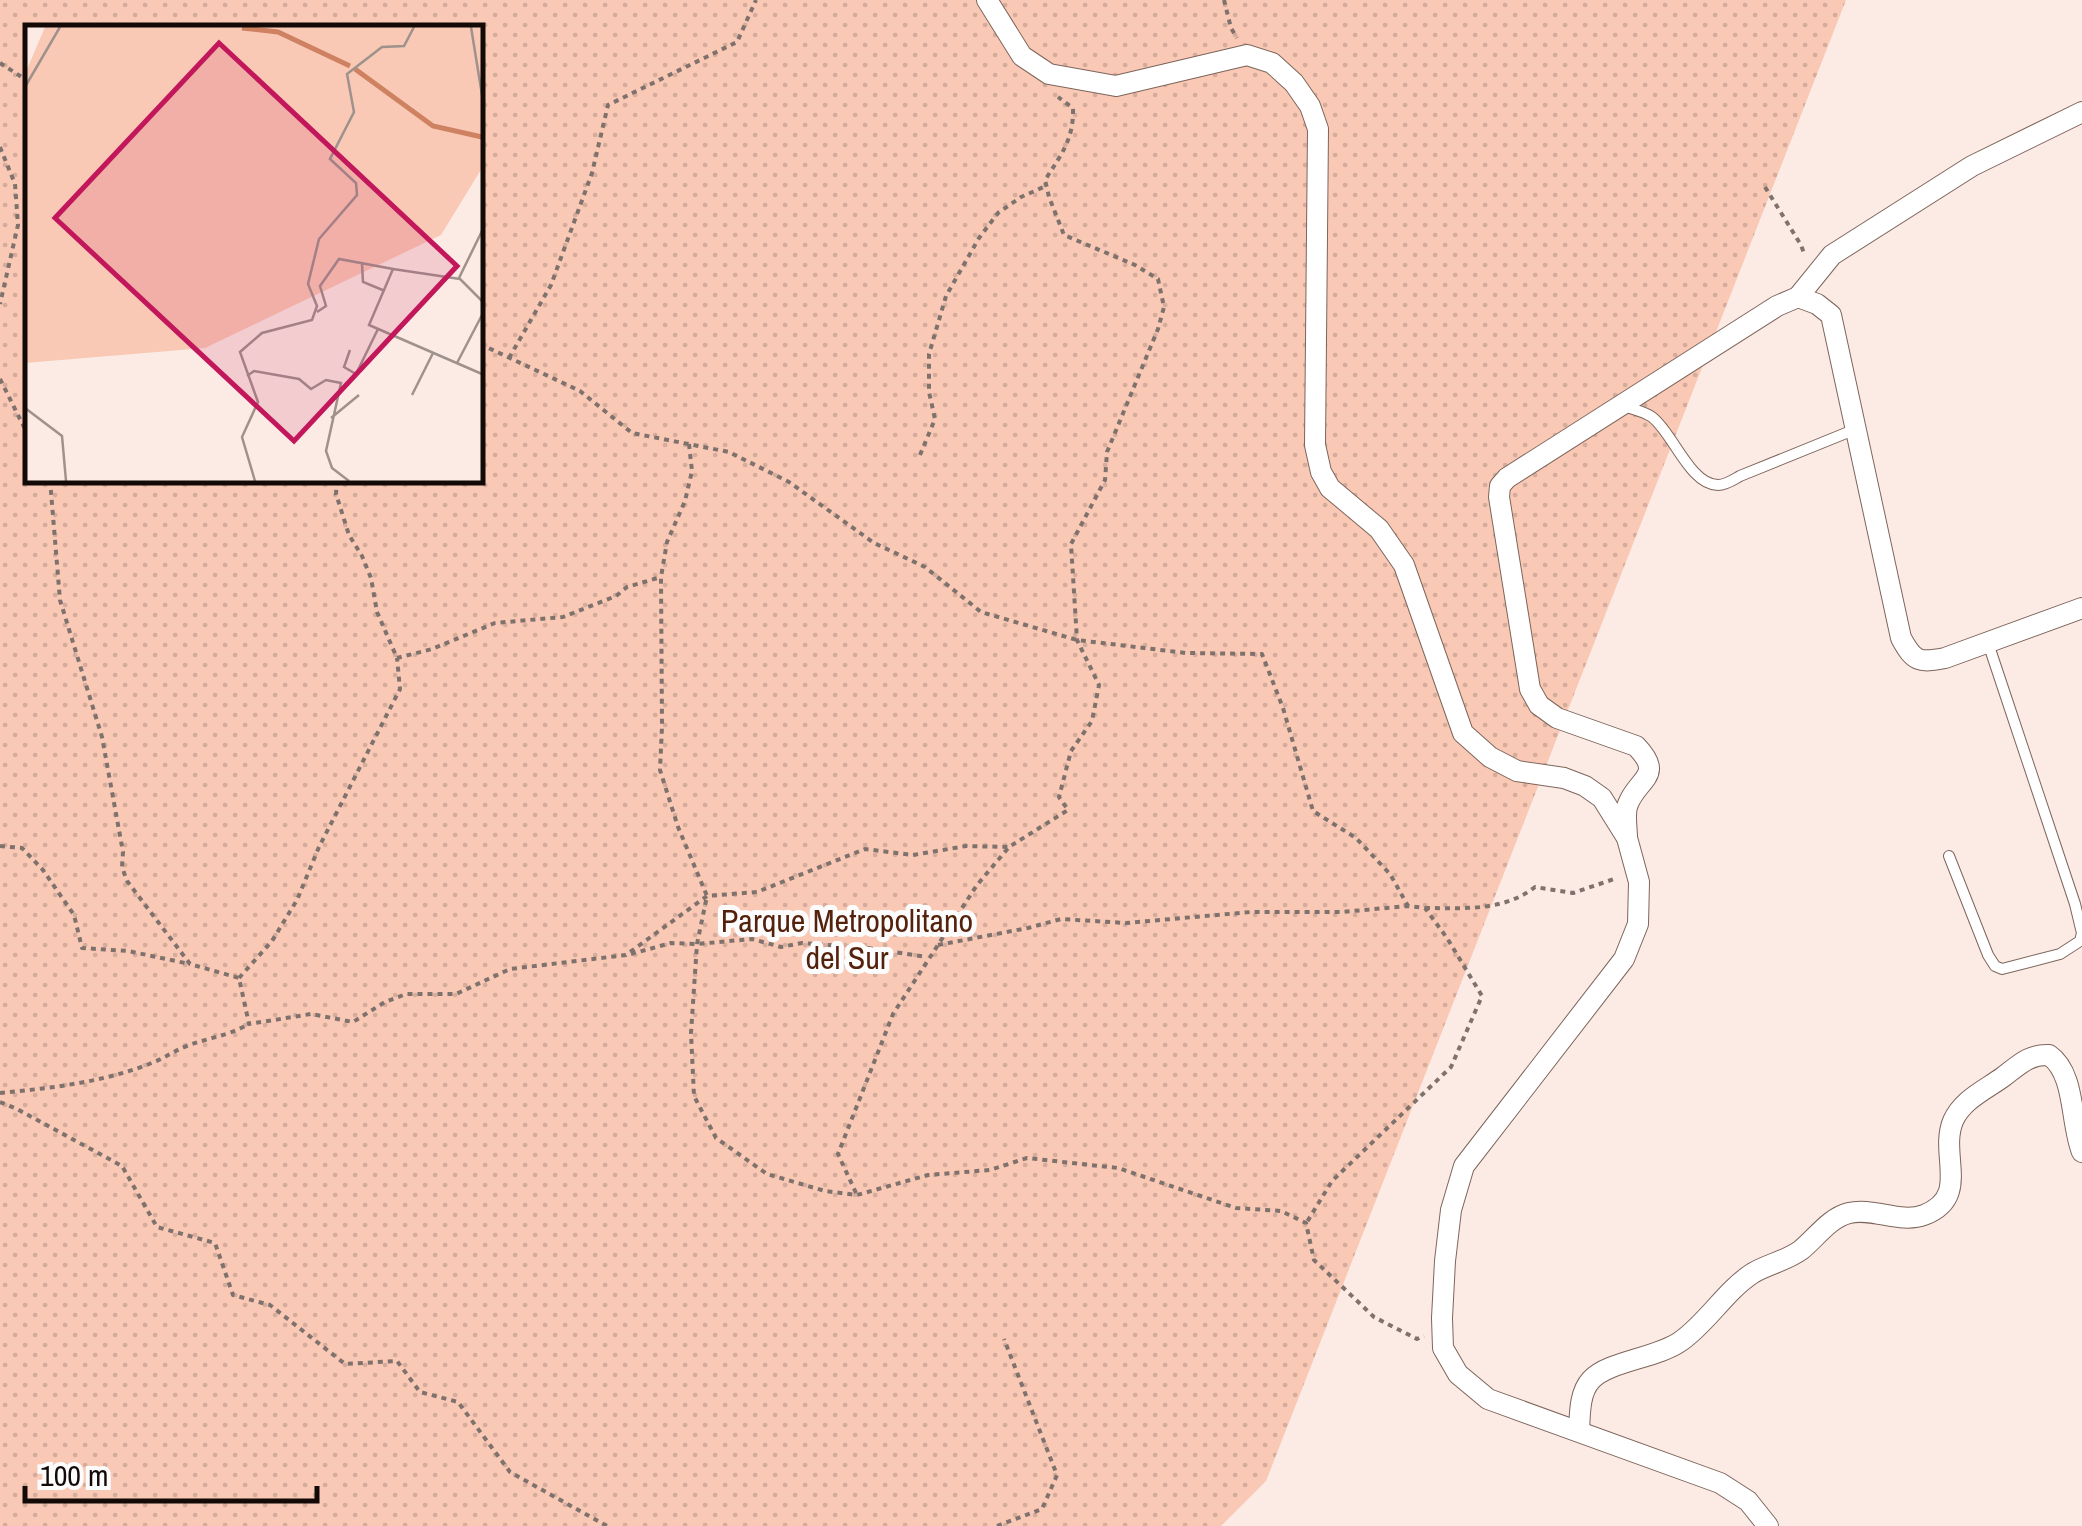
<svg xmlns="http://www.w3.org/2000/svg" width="2082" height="1526" viewBox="0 0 2082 1526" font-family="'Archivo Narrow',sans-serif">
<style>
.park{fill:url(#park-dots);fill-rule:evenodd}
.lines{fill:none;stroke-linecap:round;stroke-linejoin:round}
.lane-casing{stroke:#7d655b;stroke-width:12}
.street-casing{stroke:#7d655b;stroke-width:22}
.path{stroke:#7f726d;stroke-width:4;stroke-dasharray:5 5;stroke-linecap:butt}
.lane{stroke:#fff;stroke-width:10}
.street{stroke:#fff;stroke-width:20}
.labels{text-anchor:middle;stroke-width:10;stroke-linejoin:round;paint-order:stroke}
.park-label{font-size:32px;fill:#54220c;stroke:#fcfcfc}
.inset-river{fill:none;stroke:#ce8262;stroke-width:5}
.inset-road{fill:none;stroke:#9f918c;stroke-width:2.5}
.view{fill:#c2185b;fill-opacity:0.15;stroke:#c2185b;stroke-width:5}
.inset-edge{fill:none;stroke:#130a07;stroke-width:5}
</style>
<defs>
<pattern id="park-dots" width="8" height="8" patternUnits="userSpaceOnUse" patternTransform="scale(2.5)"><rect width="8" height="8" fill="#f9c9b6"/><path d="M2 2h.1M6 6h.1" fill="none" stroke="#d5ab9b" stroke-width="1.8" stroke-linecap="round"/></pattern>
</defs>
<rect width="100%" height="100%" fill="#fcebe4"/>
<path class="park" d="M 0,0 L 1846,0 L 1266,1481 L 1221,1526 L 0,1526 ZM 28,28 L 480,28 L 480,480 L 28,480 Z"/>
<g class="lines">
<defs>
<g id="lane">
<path d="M 1622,405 C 1631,409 1644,411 1652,417 C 1673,433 1690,485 1718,485 C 1726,485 1733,480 1740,476 L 1856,429"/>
<path d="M 1949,856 L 1988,955 L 1995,966 L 2002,969 L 2060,954 L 2080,941 L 2082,933 L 2075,904 L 1988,643"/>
</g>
<g id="street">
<path d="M 987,0 L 1022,56 L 1049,74 L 1116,86 L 1247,55 L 1272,63 L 1294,83 L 1310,106 L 1318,129 L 1315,445 L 1321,472 L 1330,488 L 1379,529 L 1404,565 L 1463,733 L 1490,757 L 1517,771 L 1564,778 L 1585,786 L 1602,798 L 1627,838 L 1639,882 L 1638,924 L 1624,959 L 1464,1166 L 1451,1210 L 1445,1261 L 1442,1318 L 1443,1348 L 1458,1374 L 1488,1399 L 1720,1483 L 1748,1501 L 1768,1526"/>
<path d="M 1798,297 L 1832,255 L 1972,166 L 2082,112"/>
<path d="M 1627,838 C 1627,828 1624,813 1628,804 C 1638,778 1665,776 1636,746 L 1557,718 L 1539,705 L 1530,689 L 1499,497 L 1500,486 L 1507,478 L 1777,306 L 1798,297 L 1817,304 L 1831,315 L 1901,638 C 1914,662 1919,663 1945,658 L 2082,608"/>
<path d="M 1579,1431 C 1580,1415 1579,1393 1591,1380 C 1608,1361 1658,1358 1681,1341 C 1708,1322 1725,1291 1753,1273 C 1768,1264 1786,1261 1801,1250 C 1816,1238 1829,1218 1849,1213 C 1873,1207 1900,1224 1924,1215 C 1971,1197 1939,1155 1953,1121 C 1962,1100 1985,1090 2003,1077 C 2019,1065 2029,1054 2049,1055 C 2076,1074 2070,1122 2082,1152"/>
</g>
</defs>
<use href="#lane" class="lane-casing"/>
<use href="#street" class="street-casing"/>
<g class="path">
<path d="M 1224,0 L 1231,28 L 1237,38"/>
<path d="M 0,63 L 28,81"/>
<path d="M 0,147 L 15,184 L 18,225 L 0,304"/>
<path d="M 1765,187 L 1801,245 L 1805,256"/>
<path d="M 480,344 L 580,391 L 632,433 L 729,452 L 789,482 L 874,543 L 925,567 L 981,612 L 1077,640 L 1186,653 L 1262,654 L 1283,708 L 1313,811 L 1356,838 L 1390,874 L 1408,906"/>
<path d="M 509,358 L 551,285 L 592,173 L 608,105 L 737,42 L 756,0"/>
<path d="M 0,379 L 28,435"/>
<path d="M 689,444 L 692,471 L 685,501 L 667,542 L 661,577 L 662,727 L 660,770 L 678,827 L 707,896 L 697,944 L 691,1033 L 694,1096 L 716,1138 L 767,1174 L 825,1191 L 857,1195 L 928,1175 L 990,1170 L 1027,1158 L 1118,1168 L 1236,1208 L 1281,1211 L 1306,1223 L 1314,1260 L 1374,1317 L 1417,1339 L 1424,1336"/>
<path d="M 920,455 L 935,419 L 929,392 L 929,354 L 946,296 L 979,238 L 998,213 L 1021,197 L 1046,186"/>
<path d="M 50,480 L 60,600 L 102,737 L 123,852 L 122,867 L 127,881 L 190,964 L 239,978 L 249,1024 L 311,1014 L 353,1022 L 385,1002 L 406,994 L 456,994 L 510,969 L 626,955 L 707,896 L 757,892 L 865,849 L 913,855 L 966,846 L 1009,847"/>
<path d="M 337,480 L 336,494 L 349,535 L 362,556 L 371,578 L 377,612 L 397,658 L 432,649 L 495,623 L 563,617 L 616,596 L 627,587 L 661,577"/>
<path d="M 0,846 L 22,848 L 43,870 L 74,915 L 82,948 L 128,951 L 190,964"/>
<path d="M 1425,908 C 1463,908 1503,912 1535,887 L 1573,893 L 1617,878"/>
<path d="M 938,945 L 1028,928 L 1061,919 L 1126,923 L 1251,912 L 1342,912 L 1408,906 L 1425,908 L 1447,938 L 1482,996 L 1451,1067 L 1332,1181 L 1307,1222"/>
<path d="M 631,954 L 671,943 L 697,944 L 752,939 L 781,947 L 802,943 L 868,948 L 927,957"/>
<path d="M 239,978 L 272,941 L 297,900 L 319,847 L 400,689 L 397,658"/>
<path d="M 0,1093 C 52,1088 106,1082 154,1062 C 164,1058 173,1052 182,1048 C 205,1038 226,1037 249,1024"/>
<path d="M 0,1102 L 17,1109 L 122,1166 L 157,1227 L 215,1243 L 233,1295 L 270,1305 L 345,1364 L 397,1361 L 420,1392 L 458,1402 L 510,1472 L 607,1526"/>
<path d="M 856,1193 L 838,1154 L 893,1014 L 977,885 L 1009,847 L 1068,810 L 1059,797 L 1071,751 L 1092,721 L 1099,685 L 1077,640 L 1071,544 L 1105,480 L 1107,452 L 1158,329 L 1164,307 L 1158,279 L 1135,265 L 1064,235 L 1049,197 L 1045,180 C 1061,155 1074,139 1073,108 L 1058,97"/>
<path d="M 997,1526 L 1042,1509 L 1057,1475 L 1004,1339"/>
</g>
<use href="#lane" class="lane"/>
<use href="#street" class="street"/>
</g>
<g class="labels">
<g class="park-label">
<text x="847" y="932">Parque Metropolitano<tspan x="847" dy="37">del Sur</tspan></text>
</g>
</g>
<g transform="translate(25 25)">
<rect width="458" height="458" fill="#fcebe4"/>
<path d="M 20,2 L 457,2 L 457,143 L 416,210 L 180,323 L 0,338 L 0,49 Z" fill="#f9c9b6"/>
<path class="inset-river" d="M 217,3 L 253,7 L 325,41M 330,44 L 408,101 L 457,112"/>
<path class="inset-road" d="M 446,2 L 457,70M 0,62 L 35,2M 457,206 L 434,253 L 457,276M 337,239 L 338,257 L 360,266M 368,244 L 435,254M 292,287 L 301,281 L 295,261 L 314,234 L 368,244 L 344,300 L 457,349M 325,325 L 319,342 L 331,349 L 353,304M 432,338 L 457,290M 222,351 L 229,346 L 274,354 L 286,364 L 301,355 L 316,358 L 301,426 L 307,443 L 324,456M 387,370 L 408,328M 0,383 L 37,411 L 41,456M 306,393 L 334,370M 230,456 L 217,412 L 233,377 L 215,327 L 237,308 L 287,295 L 292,281 L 283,259 L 294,214 L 332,170 L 331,158 L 305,134 L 329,87 L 322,49 L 357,22 L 379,21 L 389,2"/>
<path class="view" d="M 194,18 L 432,241 L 269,416 L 30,193 Z"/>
<rect width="458" height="458" class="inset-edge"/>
</g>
<path d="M25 1486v15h292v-15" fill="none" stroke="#130a07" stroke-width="5"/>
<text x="40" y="1486" font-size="30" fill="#130a07" stroke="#fcfcfc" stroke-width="8" paint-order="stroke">100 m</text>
</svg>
